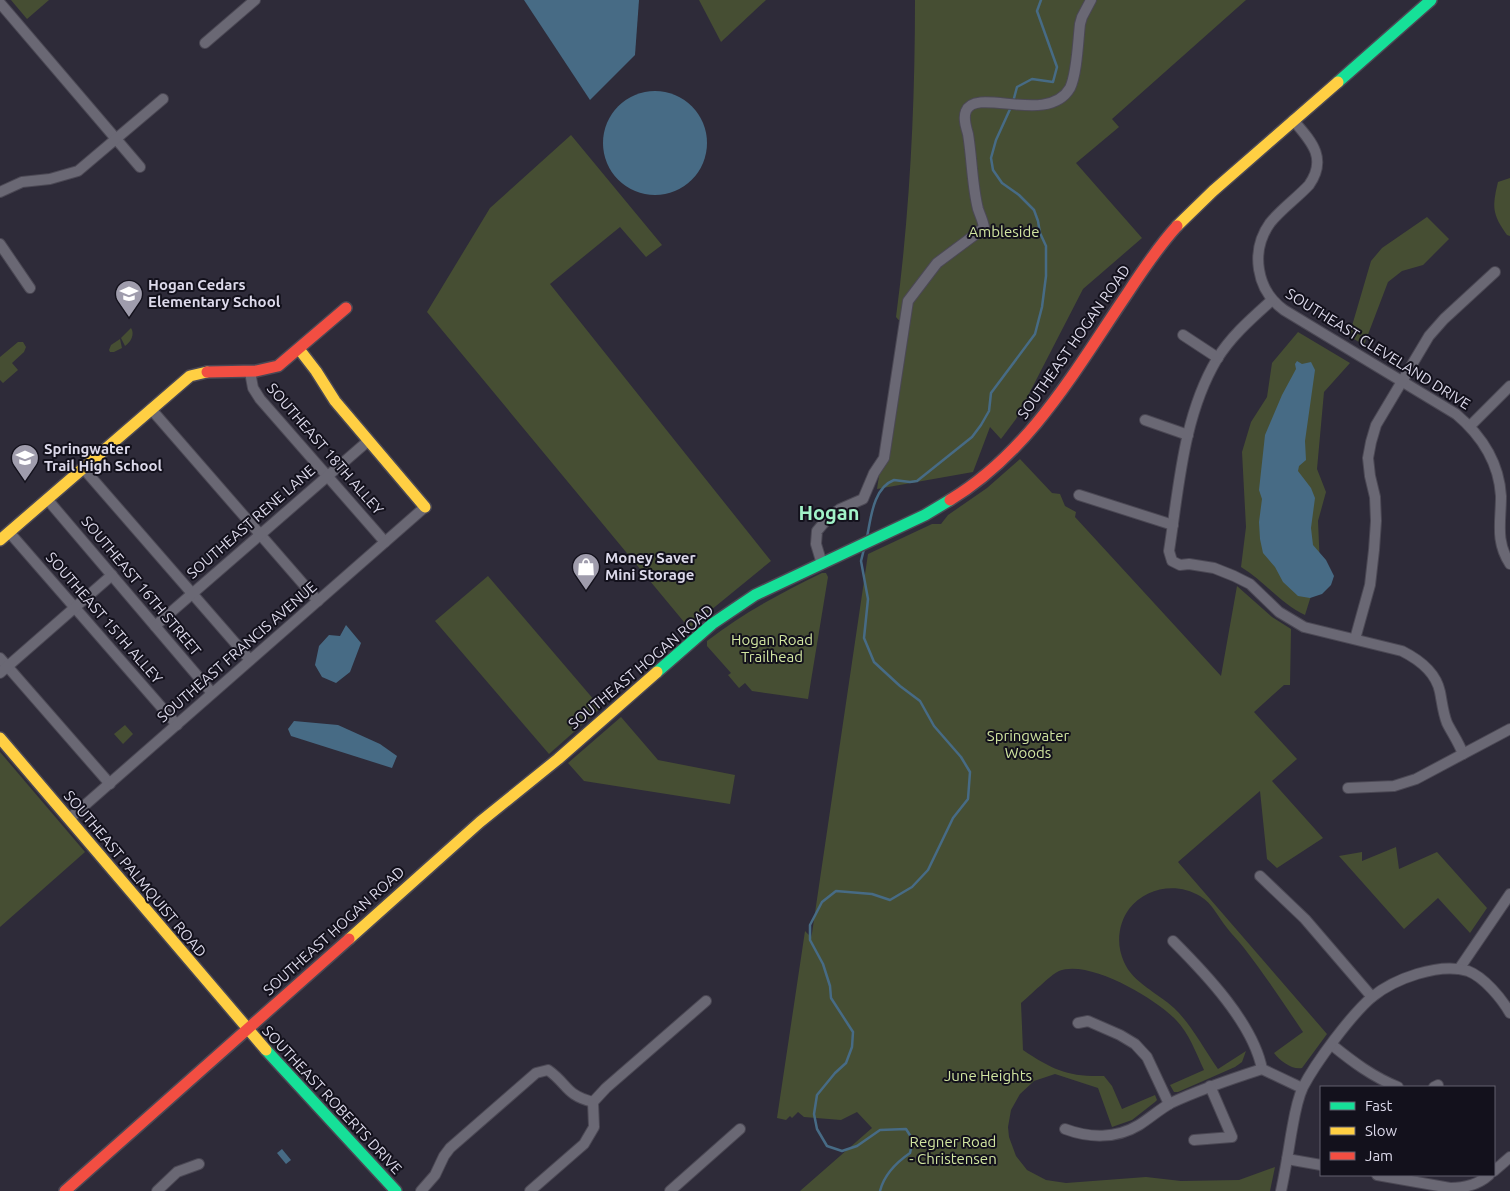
<svg xmlns="http://www.w3.org/2000/svg" width="1510" height="1191" viewBox="0 0 1510 1191" font-family="Ubuntu,sans-serif">
<style>
.green{fill:#464e33}
.water{fill:#476b85}
.lines{fill:none;stroke-linecap:round;stroke-linejoin:round}
.stream{stroke:#476b85;stroke-width:2.5}
.street-casing{stroke:#4b4854;stroke-width:12}
.fast-casing{stroke:#4b4854;stroke-width:14}
.slow-casing{stroke:#4b4854;stroke-width:14}
.jam-casing{stroke:#4b4854;stroke-width:14}
.street{stroke:#6a6874;stroke-width:10}
.fast{stroke:#16e098;stroke-width:11}
.slow{stroke:#ffcf43;stroke-width:11}
.jam{stroke:#f24e42;stroke-width:11}
.labels{text-anchor:middle;stroke-width:4;stroke-linejoin:round;paint-order:stroke}
.park-label{font-size:15px;fill:#d1e5a0;stroke:#13111c}
.poi-label{font-size:15px;font-weight:bold;fill:#dcd9ea;stroke:#13111c;text-anchor:start}
.street-label{font-size:15px;fill:#dcd9ea;stroke:#13111c}
.district-label{font-size:20px;font-weight:bold;fill:#a1f3c8;stroke:#13111c}
</style>
<rect width="100%" height="100%" fill="#2e2b39"/>
<g class="green">
<path d="M 11,0 L 49,0 L 27,19 Z"/>
<path d="M 699,0 L 766,0 L 721,42 Z"/>
<path d="M 915,0 L 1246,0 L 1112,119 L 1119,127 L 1076,163 L 1142,238 L 1083,289 L 1016,419 L 1001,439 L 990,427 L 973,472 L 877,489 L 902,324 L 896,317 C 910,211 915,106 915,0 Z"/>
<path d="M 571,135 L 662,245 L 646,257 L 620,227 L 550,284 L 771,561 L 689,628 L 427,312 L 490,208 Z"/>
<path d="M 1510,178 L 1510,236 L 1507,235 C 1492,214 1492,207 1498,182 Z"/>
<path d="M 1427,217 L 1449,239 L 1423,265 L 1402,271 L 1388,282 L 1364,345 L 1349,336 L 1371,261 L 1382,248 Z"/>
<path d="M 131,328 C 135,334 131,342 125,346 L 121,338 Z"/>
<path d="M 1298,332 L 1350,363 L 1324,392 L 1317,469 L 1326,492 L 1318,521 L 1320,567 L 1305,615 C 1280,603 1264,581 1241,567 L 1246,527 L 1242,452 L 1251,422 L 1267,397 L 1272,363 Z"/>
<path d="M 120,339 L 122,348 L 114,352 L 110,352 L 109,350 L 111,345 Z"/>
<path d="M 18,342 L 23,342 L 26,347 L 24,352 L 12,363 L 18,370 L 3,383 L 0,380 L 0,357 Z"/>
<path d="M 1020,459 L 1052,493 L 1060,494 L 1065,506 L 1076,512 L 1075,517 L 1221,676 L 1237,586 L 1272,617 L 1291,629 L 1290,685 L 1284,685 L 1254,712 L 1297,759 L 1272,781 L 1323,838 L 1277,868 L 1267,859 L 1260,791 L 1178,862 L 1327,1034 L 1302,1068 C 1292,1070 1280,1061 1274,1053 L 1303,1032 C 1284,1004 1265,975 1244,948 C 1239,941 1232,935 1227,928 C 1218,917 1213,904 1200,896 C 1177,882 1146,887 1129,909 C 1118,924 1116,945 1124,962 C 1133,983 1158,993 1174,1008 C 1191,1024 1204,1049 1218,1069 L 1246,1051 L 1242,1062 L 1235,1067 L 1178,1092 L 1174,1092 L 1170,1085 L 1204,1070 C 1196,1053 1189,1033 1176,1020 C 1155,998 1089,959 1059,971 C 1050,975 1030,996 1021,1003 L 1023,1050 C 1053,1070 1068,1077 1104,1076 L 1112,1086 L 1122,1109 L 1155,1095 L 1157,1100 L 1155,1102 L 1132,1120 L 1112,1127 L 1098,1088 L 1055,1074 L 1034,1081 L 1020,1094 L 1011,1110 L 1008,1127 L 1009,1137 L 1016,1156 L 1027,1170 L 1046,1180 L 1066,1183 L 1146,1177 L 1181,1181 L 1239,1180 L 1275,1167 L 1270,1191 L 800,1191 L 872,1128 L 857,1112 L 841,1120 L 804,1117 L 798,1112 L 792,1118 L 790,1116 L 786,1120 L 777,1118 L 805,931 L 811,937 L 812,933 L 868,554 L 932,524 L 941,524 L 948,515 L 987,488 Z"/>
<path d="M 822,573 L 826,573 L 828,577 L 808,699 L 752,691 L 745,683 L 739,688 L 728,675 L 731,673 L 707,646 L 707,641 C 743,613 781,593 822,573 Z"/>
<path d="M 488,576 L 601,708 L 549,754 L 435,621 Z"/>
<path d="M 621,717 L 658,760 L 735,775 L 730,804 L 584,781 L 568,763 Z"/>
<path d="M 125,725 L 133,734 L 123,744 L 114,734 Z"/>
<path d="M 0,752 L 85,852 L 0,927 Z"/>
<path d="M 1396,847 L 1399,869 L 1437,852 L 1487,908 L 1470,933 L 1438,898 L 1404,929 L 1339,856 L 1362,852 L 1362,861 Z"/>
</g>
<g class="water">
<path d="M 524,0 L 639,0 L 635,55 L 590,100 Z"/>
<circle cx="655" cy="143" r="52"/>
<path d="M 1297,361 L 1302,364 L 1311,362 L 1315,370 L 1305,441 L 1306,460 L 1299,466 L 1298,471 L 1311,488 L 1315,498 L 1311,528 L 1313,545 L 1326,560 L 1334,576 L 1331,585 L 1322,594 L 1310,598 L 1298,596 L 1283,582 L 1275,567 L 1263,553 L 1260,539 L 1259,522 L 1262,499 L 1259,490 L 1265,435 L 1282,395 L 1296,369 L 1295,364 Z"/>
<path d="M 346,625 L 361,643 L 350,672 L 336,683 L 322,677 L 315,665 L 319,646 L 329,635 L 340,636 Z"/>
<path d="M 294,721 L 338,725 L 380,744 L 397,756 L 392,768 L 291,736 L 288,729 Z"/>
<path d="M 282,1149 L 291,1160 L 286,1164 L 277,1153 Z"/>
</g>
<g class="lines">
<g class="stream">
<path d="M 1013,102 L 1017,87 L 1032,79 L 1053,82 L 1057,67 L 1037,11 L 1041,0"/>
<path d="M 867,537 C 871,518 873,488 894,480 L 910,482 L 917,481 L 972,437 L 981,425 L 989,411 L 991,393 L 1035,334 L 1042,307 L 1046,276 L 1046,246 L 1040,233 L 1038,221 L 1034,210 L 1019,195 L 1002,183 L 993,170 L 991,158 L 996,140 L 1011,107"/>
<path d="M 864,549 L 861,561 L 868,599 L 864,638 L 874,662 L 900,686 L 920,701 L 934,726 L 961,757 L 970,772 L 968,799 L 953,818 L 928,870 L 912,887 L 890,900 L 872,894 L 836,891 L 822,902 L 810,925 L 810,940 L 823,964 L 830,986 L 831,998 L 853,1032 L 852,1047 L 846,1063 L 835,1073 L 817,1095 L 814,1114 L 817,1129 L 827,1146 L 842,1151 L 857,1146 L 880,1130 L 906,1129 L 913,1140 L 910,1153 C 897,1162 884,1175 880,1191"/>
</g>
<defs>
<g id="street">
<path d="M 0,3 L 140,167"/>
<path d="M 205,43 L 255,0"/>
<path d="M 1293,120 C 1311,141 1328,158 1309,185 C 1297,198 1281,209 1270,223 C 1250,251 1256,290 1284,310 L 1456,414 C 1481,435 1499,463 1501,496 C 1501,522 1495,541 1510,564"/>
<path d="M 0,192 L 22,182 L 50,179 L 78,171 L 163,99"/>
<path d="M 0,244 L 30,288"/>
<path d="M 1272,300 C 1252,318 1231,336 1217,359 C 1183,416 1179,487 1169,551 L 1172,561 L 1180,565 L 1189,564 L 1214,568 L 1234,576 L 1250,584 L 1279,612 L 1304,627 L 1402,651 C 1420,660 1436,672 1440,692 C 1442,702 1443,713 1447,723 C 1452,733 1459,743 1463,754"/>
<path d="M 1183,335 L 1218,358"/>
<path d="M 250,372 L 253,388 L 260,399 L 385,542"/>
<path d="M 151,409 L 318,601"/>
<path d="M 1145,420 L 1188,435"/>
<path d="M 1470,426 L 1510,386"/>
<path d="M 83,468 L 250,660"/>
<path d="M 1079,495 L 1173,525"/>
<path d="M 47,499 L 212,693"/>
<path d="M 9,532 L 177,725"/>
<path d="M 822,564 L 816,544 L 817,531 L 828,518 L 840,509 L 863,499 L 874,473 L 884,458 L 908,301 L 937,263 L 980,231 L 984,227 C 983,221 980,215 978,209 C 972,185 972,158 968,134 C 966,127 963,118 966,111 C 976,86 1048,126 1070,88 C 1077,74 1078,41 1080,24 L 1082,17 L 1091,0"/>
<path d="M 155,626 L 368,441"/>
<path d="M 1355,639 L 1370,585 L 1374,550 L 1376,521 L 1375,497 L 1370,476 L 1368,458 L 1371,442 L 1376,425 L 1429,336 L 1444,319 L 1495,272"/>
<path d="M 0,658 L 110,784"/>
<path d="M 0,673 L 112,575"/>
<path d="M 1348,788 L 1394,786 L 1416,779 L 1510,729"/>
<path d="M 69,819 L 425,507"/>
<path d="M 1260,876 L 1305,919 L 1372,997"/>
<path d="M 1173,941 C 1205,973 1253,1023 1262,1069"/>
<path d="M 1459,969 L 1510,894"/>
<path d="M 1078,1023 L 1088,1021 L 1120,1035 L 1135,1044 L 1147,1057 L 1169,1104"/>
<path d="M 1332,1045 C 1353,1062 1373,1077 1398,1087"/>
<path d="M 1434,1087 L 1438,1085"/>
<path d="M 1065,1129 C 1089,1138 1116,1139 1139,1125 C 1150,1118 1160,1109 1171,1103 C 1201,1089 1231,1079 1262,1069 L 1302,1088"/>
<path d="M 1194,1140 L 1232,1137 L 1210,1086"/>
<path d="M 1287,1159 L 1321,1165"/>
<path d="M 1494,1171 L 1510,1157"/>
<path d="M 1377,1175 L 1450,1188 C 1465,1188 1478,1185 1489,1175"/>
<path d="M 157,1191 L 177,1172 L 199,1164"/>
<path d="M 421,1191 L 435,1175 L 444,1156 L 450,1148 L 536,1073 L 548,1070 C 568,1084 565,1095 593,1102"/>
<path d="M 530,1191 L 584,1144 L 594,1127 L 593,1102 L 606,1088 L 706,1001"/>
<path d="M 670,1191 L 740,1129"/>
<path d="M 1281,1191 C 1285,1172 1288,1154 1291,1135 C 1294,1119 1296,1102 1303,1087 C 1316,1062 1351,1015 1372,997 C 1394,979 1439,962 1468,971 C 1484,977 1502,999 1510,1013"/>
</g>
<g id="fast">
<path d="M 1338,82 L 1431,0"/>
<path d="M 657,672 L 712,624 L 755,595 L 925,515 L 950,500"/>
<path d="M 266,1050 L 396,1191"/>
</g>
<g id="slow">
<path d="M 1177,226 L 1213,191 L 1338,82"/>
<path d="M 299,349 L 316,371 L 335,401 L 425,507"/>
<path d="M 0,540 L 190,376 L 207,372"/>
<path d="M 0,738 L 266,1050"/>
<path d="M 349,939 L 480,822 L 558,759 L 657,672"/>
</g>
<g id="jam">
<path d="M 207,372 L 256,371 L 278,366 L 346,308"/>
<path d="M 950,500 C 1030,452 1076,369 1127,294 C 1142,271 1158,247 1177,226"/>
<path d="M 65,1191 L 349,939"/>
</g>
</defs>
<use href="#street" class="street-casing"/>
<use href="#fast" class="fast-casing"/>
<use href="#slow" class="slow-casing"/>
<use href="#jam" class="jam-casing"/>
<use href="#street" class="street"/>
<use href="#fast" class="fast"/>
<use href="#slow" class="slow"/>
<use href="#jam" class="jam"/>
</g>
<defs>
<symbol id="school-pin" viewBox="-11 -11 22 30"><path d="M0 17L-7.5 6A9.5 9.5 0 1 1 7.5 6Z" fill="#9f9cac" stroke="#13111c"/><path d="M0-5L7-2L0 1L-7-2ZM-4 1L0 2.5L4 1V4Q0 6-4 4Z" fill="#fff"/></symbol>
<symbol id="shop-pin" viewBox="-11 -11 22 30"><path d="M0 17L-7.5 6A9.5 9.5 0 1 1 7.5 6Z" fill="#9f9cac" stroke="#13111c"/><path d="M-5-2.5h2.3a2.7 3.5 0 0 1 5.4 0H5L5.5 6h-11ZM-1.5-2.5h3a1.5 2.3 0 0 0-3 0Z" fill="#fff"/></symbol>
</defs>
<g fill-rule="evenodd">
<use href="#school-pin" x="113" y="278" width="32" height="43"/>
<use href="#school-pin" x="9" y="442" width="32" height="43"/>
<use href="#shop-pin" x="570" y="551" width="32" height="43"/>
</g>
<g class="labels">
<g class="park-label">
<text x="1004" y="237">Ambleside</text>
<text x="772" y="645">Hogan Road<tspan x="772" dy="17">Trailhead</tspan></text>
<text x="1028" y="741">Springwater<tspan x="1028" dy="17">Woods</tspan></text>
<text x="988" y="1081">June Heights</text>
<text x="953" y="1147">Regner Road<tspan x="953" dy="17">- Christensen</tspan></text>
</g>
<g class="poi-label">
<text x="148" y="290">Hogan Cedars<tspan x="148" dy="17">Elementary School</tspan></text>
<text x="44" y="454">Springwater<tspan x="44" dy="17">Trail High School</tspan></text>
<text x="605" y="563">Money Saver<tspan x="605" dy="17">Mini Storage</tspan></text>
</g>
<g class="street-label">
<text transform="translate(1074 342) rotate(-55)" y="5">SOUTHEAST HOGAN ROAD</text>
<text transform="translate(1378 349) rotate(32)" y="5">SOUTHEAST CLEVELAND DRIVE</text>
<text transform="translate(325 449) rotate(49)" y="5">SOUTHEAST 18TH ALLEY</text>
<text transform="translate(251 522) rotate(-41)" y="5">SOUTHEAST RENE LANE</text>
<text transform="translate(141 586) rotate(50)" y="5">SOUTHEAST 16TH STREET</text>
<text transform="translate(104 618) rotate(49)" y="5">SOUTHEAST 15TH ALLEY</text>
<text transform="translate(237 652) rotate(-41)" y="5">SOUTHEAST FRANCIS AVENUE</text>
<text transform="translate(641 667) rotate(-40)" y="5">SOUTHEAST HOGAN ROAD</text>
<text transform="translate(135 874) rotate(50)" y="5">SOUTHEAST PALMQUIST ROAD</text>
<text transform="translate(334 931) rotate(-42)" y="5">SOUTHEAST HOGAN ROAD</text>
<text transform="translate(332 1100) rotate(47)" y="5">SOUTHEAST ROBERTS DRIVE</text>
</g>
<g class="district-label">
<text x="829" y="520">Hogan</text>
</g>
</g>
<rect x="1320" y="1086" width="175" height="90" fill="#13111c" stroke="#63616e"/>
<rect x="1330" y="1102" width="25" height="8" fill="#16e098" stroke="#63616e"/>
<text x="1365" y="1111" font-size="15" fill="#dcd9ea">Fast</text>
<rect x="1330" y="1127" width="25" height="8" fill="#ffcf43" stroke="#63616e"/>
<text x="1365" y="1136" font-size="15" fill="#dcd9ea">Slow</text>
<rect x="1330" y="1152" width="25" height="8" fill="#f24e42" stroke="#63616e"/>
<text x="1365" y="1161" font-size="15" fill="#dcd9ea">Jam</text>
</svg>
